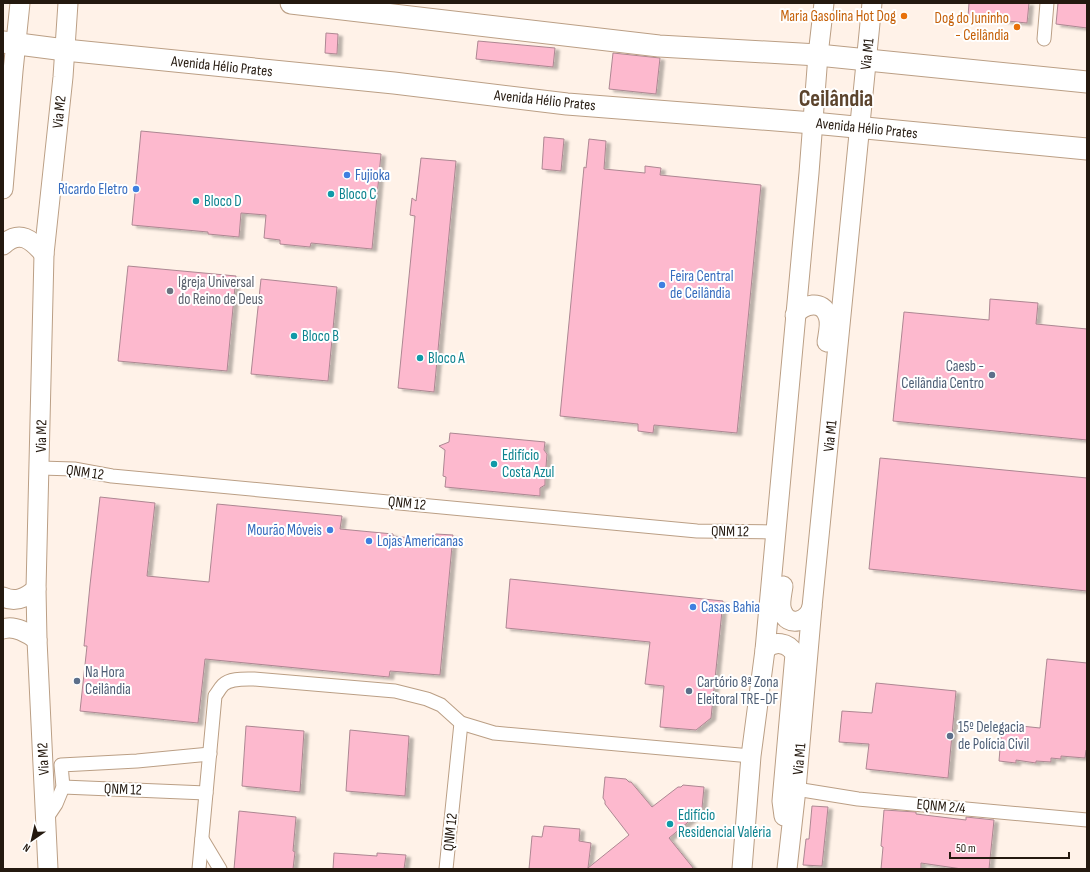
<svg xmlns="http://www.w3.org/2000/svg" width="1090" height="872" viewBox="0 0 1090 872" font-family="'Sofia Sans Condensed',sans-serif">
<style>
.building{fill:#fdb9ce;stroke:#ad8792;filter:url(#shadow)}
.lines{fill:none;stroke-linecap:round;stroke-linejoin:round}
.street-casing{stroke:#bb9f85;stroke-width:15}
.secondary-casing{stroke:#bb9f85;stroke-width:21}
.primary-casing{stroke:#bb9f85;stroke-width:23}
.street{stroke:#fff;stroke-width:13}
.secondary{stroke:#fff;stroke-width:19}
.primary{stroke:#fff;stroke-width:21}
.food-dot{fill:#e8710a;stroke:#fff;stroke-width:1.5}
.shop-dot{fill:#3f7fe0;stroke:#fff;stroke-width:1.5}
.culture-dot{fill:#0f9aa8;stroke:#fff;stroke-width:1.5}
.worship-dot{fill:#6b7280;stroke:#fff;stroke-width:1.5}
.service-dot{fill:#5c6f8a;stroke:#fff;stroke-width:1.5}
.labels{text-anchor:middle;stroke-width:4;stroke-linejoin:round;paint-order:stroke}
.food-label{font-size:15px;fill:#c56008;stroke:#fff;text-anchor:end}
.street-label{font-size:15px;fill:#24190f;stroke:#fff}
.shop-label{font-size:15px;fill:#366cbe;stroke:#fff;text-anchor:start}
.culture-label{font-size:15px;fill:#0d838f;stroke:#fff;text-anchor:start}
.worship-label{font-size:15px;fill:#5b616d;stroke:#fff;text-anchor:start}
.service-label{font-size:15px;fill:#4e5e75;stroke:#fff;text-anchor:start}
.town-label{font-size:23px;font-weight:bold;fill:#5b432c;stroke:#fff}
</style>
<defs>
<filter id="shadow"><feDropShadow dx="4.5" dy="2.5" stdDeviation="1" flood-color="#0004"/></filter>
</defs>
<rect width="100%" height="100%" fill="#fff2e8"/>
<g class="building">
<path d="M 969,3 L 1029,3 L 1027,23 L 968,17 Z"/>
<path d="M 1058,3 L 1087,3 L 1087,28 L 1056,24 Z"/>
<path d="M 326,33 L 338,34 L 337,54 L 325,53 Z"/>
<path d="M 478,41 L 555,48 L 553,67 L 476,59 Z"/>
<path d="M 613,53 L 660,58 L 656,94 L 609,89 Z"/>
<path d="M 141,131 L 381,154 L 372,249 L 311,243 L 310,247 L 280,244 L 280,240 L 264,238 L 266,215 L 241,213 L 239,237 L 208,234 L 208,232 L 132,225 Z"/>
<path d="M 544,137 L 564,139 L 561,171 L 542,169 Z"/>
<path d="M 589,139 L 606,141 L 604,169 L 645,173 L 645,166 L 661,168 L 660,175 L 761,185 L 737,433 L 654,425 L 653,433 L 638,431 L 638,424 L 560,416 L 584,167 L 586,168 Z"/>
<path d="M 421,158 L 456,161 L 434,392 L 398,388 L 415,216 L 410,215 L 412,198 L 416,201 Z"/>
<path d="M 128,266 L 236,276 L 227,371 L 118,361 Z"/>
<path d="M 261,279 L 337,287 L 328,381 L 251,374 Z"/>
<path d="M 990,299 L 1038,303 L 1036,324 L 1087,329 L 1087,440 L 893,421 L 904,312 L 989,320 Z"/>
<path d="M 450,433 L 545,442 L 544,450 L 547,454 L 545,480 L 545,485 L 540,488 L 540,496 L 445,487 L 446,477 L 443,476 L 445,450 L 439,446 L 449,442 Z"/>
<path d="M 880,458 L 1087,478 L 1087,591 L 869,569 Z"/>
<path d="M 100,497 L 155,503 L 147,576 L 209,582 L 217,504 L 342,516 L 340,529 L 393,534 L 393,536 L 428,540 L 436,534 L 453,535 L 440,675 L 390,671 L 389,677 L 205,659 L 198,723 L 80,711 L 87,646 L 84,646 L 90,585 Z"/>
<path d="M 510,579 L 723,601 L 711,718 L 696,730 L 660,727 L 664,686 L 645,684 L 650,642 L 506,628 Z"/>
<path d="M 1047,659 L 1087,663 L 1087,750 L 1086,750 L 1085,758 L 1061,756 L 1061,759 L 1051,758 L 1051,762 L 1036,761 L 1036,763 L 1016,760 L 1016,763 L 999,761 L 1002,724 L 1040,728 Z"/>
<path d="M 876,683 L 956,691 L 948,778 L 866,769 L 869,744 L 839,742 L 842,711 L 872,713 Z"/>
<path d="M 246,726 L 304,731 L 300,792 L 242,786 Z"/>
<path d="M 350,730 L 409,736 L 405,796 L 346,791 Z"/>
<path d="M 605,777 L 626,779 L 629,782 L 631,782 L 652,807 L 678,787 L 681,787 L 683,785 L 704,787 L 702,808 L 700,810 L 699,813 L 669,838 L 694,869 L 529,869 L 532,836 L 542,837 L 544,826 L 580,829 L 579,841 L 591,843 L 588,868 L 629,835 L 605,804 L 605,801 L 603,798 Z"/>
<path d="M 812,806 L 828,807 L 822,866 L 803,865 L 806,839 L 809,839 Z"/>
<path d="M 884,810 L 916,812 L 916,814 L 966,820 L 966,817 L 994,820 L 989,869 L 962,869 L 921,863 L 921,869 L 881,869 L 883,847 L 881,846 Z"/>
<path d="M 239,811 L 296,817 L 293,851 L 295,852 L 293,869 L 234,869 Z"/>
<path d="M 334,853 L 377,856 L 377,853 L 406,855 L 404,869 L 333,869 Z"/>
</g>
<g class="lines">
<defs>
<g id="street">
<path d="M 1044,39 L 1047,3"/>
<path d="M 40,468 L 74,469 L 112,476 L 697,531 L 775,532"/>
<path d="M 63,787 L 206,793"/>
<path d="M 796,789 L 858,799 L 1087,820"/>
<path d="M 46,819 L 56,804 L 63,787 L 61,765 L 137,761 L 210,754"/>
<path d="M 202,839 L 220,869"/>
<path d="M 199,869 L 215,696 C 218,692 220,688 223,685 C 230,678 244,679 254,679 L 395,691 L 427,699 L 441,705 L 461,723 L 494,733 L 751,756"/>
<path d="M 446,869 L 461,723"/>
</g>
<g id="secondary">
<path d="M 3,189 L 13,71 L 20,3"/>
<path d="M 3,245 C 20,229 32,240 44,254"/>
<path d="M 795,315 C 803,304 823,299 828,316 C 831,323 828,335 827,342"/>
<path d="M 783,586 C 782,594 779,604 782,611 C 788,628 808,622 812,607"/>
<path d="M 3,597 C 16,603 26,598 36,589"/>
<path d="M 3,629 C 14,625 28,633 37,640"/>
<path d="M 765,650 C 774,640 788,642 795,654 L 782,801 L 784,816"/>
<path d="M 48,869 L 37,640 L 36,589 L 44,254 L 63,77 L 68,3"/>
<path d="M 742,869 L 751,756 L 765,650 L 809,173 L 818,55 L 824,3"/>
<path d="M 787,869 L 796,789 L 812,607 L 872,3"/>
</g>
<g id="primary">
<path d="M 291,3 L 659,46 L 818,55 L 1087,82"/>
<path d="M 3,42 L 65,50 L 394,83 L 567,104 L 813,123 L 1087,149"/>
</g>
</defs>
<use href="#street" class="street-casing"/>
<use href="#secondary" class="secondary-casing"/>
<use href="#primary" class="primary-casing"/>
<use href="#street" class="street"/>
<use href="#secondary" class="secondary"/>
<use href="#primary" class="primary"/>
</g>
<g class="food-dot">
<circle cx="904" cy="16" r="4"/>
<circle cx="1017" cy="27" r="4"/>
</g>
<g class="shop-dot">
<circle cx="347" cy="175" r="4"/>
<circle cx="136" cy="189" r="4"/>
<circle cx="662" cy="285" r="4"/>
<circle cx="330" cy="530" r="4"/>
<circle cx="369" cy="541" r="4"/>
<circle cx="693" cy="607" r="4"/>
</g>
<g class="culture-dot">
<circle cx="331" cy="194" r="4"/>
<circle cx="196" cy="201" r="4"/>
<circle cx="294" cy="336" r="4"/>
<circle cx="420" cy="358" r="4"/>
<circle cx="494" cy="464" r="4"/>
<circle cx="670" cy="824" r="4"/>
</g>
<circle class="worship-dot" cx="170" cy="291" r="4"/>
<g class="service-dot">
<circle cx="992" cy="375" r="4"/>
<circle cx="77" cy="681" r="4"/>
<circle cx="689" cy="691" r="4"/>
<circle cx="950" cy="736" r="4"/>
</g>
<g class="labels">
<g class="food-label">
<text x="896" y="21">Maria Gasolina Hot Dog</text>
<text x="1009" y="23">Dog do Juninho<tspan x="1009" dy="17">- Ceilândia</tspan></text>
</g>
<g class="street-label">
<text transform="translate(867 54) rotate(-84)" y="5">Via M1</text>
<text transform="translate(222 66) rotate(6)" y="5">Avenida Hélio Prates</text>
<text transform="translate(545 100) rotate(6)" y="5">Avenida Hélio Prates</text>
<text transform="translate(59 112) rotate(-84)" y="5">Via M2</text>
<text transform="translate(867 128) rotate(6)" y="5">Avenida Hélio Prates</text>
<text transform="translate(41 436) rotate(-89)" y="5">Via M2</text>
<text transform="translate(830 436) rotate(-84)" y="5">Via M1</text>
<text transform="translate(85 472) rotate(8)" y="5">QNM 12</text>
<text transform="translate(407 503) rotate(6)" y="5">QNM 12</text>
<text transform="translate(730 531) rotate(1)" y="5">QNM 12</text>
<text transform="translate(43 759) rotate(-93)" y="5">Via M2</text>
<text transform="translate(799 759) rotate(-85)" y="5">Via M1</text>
<text transform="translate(123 789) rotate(2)" y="5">QNM 12</text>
<text transform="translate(941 806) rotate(5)" y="5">EQNM 2/4</text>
<text transform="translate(450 832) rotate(-84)" y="5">QNM 12</text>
</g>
<g class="shop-label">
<text x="355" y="180">Fujioka</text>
<text x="128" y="194" text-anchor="end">Ricardo Eletro</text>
<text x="670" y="281">Feira Central<tspan x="670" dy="17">de Ceilândia</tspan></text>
<text x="322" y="535" text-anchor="end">Mourão Móveis</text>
<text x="377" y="546">Lojas Americanas</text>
<text x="701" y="612">Casas Bahia</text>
</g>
<g class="culture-label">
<text x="339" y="199">Bloco C</text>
<text x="204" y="206">Bloco D</text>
<text x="302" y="341">Bloco B</text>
<text x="428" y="363">Bloco A</text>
<text x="502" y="460">Edifício<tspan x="502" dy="17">Costa Azul</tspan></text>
<text x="678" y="820">Edifício<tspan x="678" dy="17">Residencial Valéria</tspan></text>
</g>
<g class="worship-label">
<text x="178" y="287">Igreja Universal<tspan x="178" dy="17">do Reino de Deus</tspan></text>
</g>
<g class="service-label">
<text x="984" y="371" text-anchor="end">Caesb -<tspan x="984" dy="17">Ceilândia Centro</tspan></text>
<text x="85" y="677">Na Hora<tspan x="85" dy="17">Ceilândia</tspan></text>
<text x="697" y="687">Cartório 8ª Zona<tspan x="697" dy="17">Eleitoral TRE-DF</tspan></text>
<text x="958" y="732">15º Delegacia<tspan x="958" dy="17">de Polícia Civil</tspan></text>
</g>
<g class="town-label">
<text x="836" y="106">Ceilândia</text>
</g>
</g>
<rect width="1090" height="872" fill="none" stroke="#24190f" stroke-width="8"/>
<g transform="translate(32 840) rotate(214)" stroke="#ffffff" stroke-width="3" paint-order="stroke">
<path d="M0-3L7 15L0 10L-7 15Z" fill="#24190f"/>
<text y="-6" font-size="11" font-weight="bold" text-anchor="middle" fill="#24190f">N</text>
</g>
<path d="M950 852v6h119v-6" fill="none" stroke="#24190f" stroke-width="2"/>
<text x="956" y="852" font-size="12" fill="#24190f" stroke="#ffffff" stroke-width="3" paint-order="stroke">50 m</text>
</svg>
